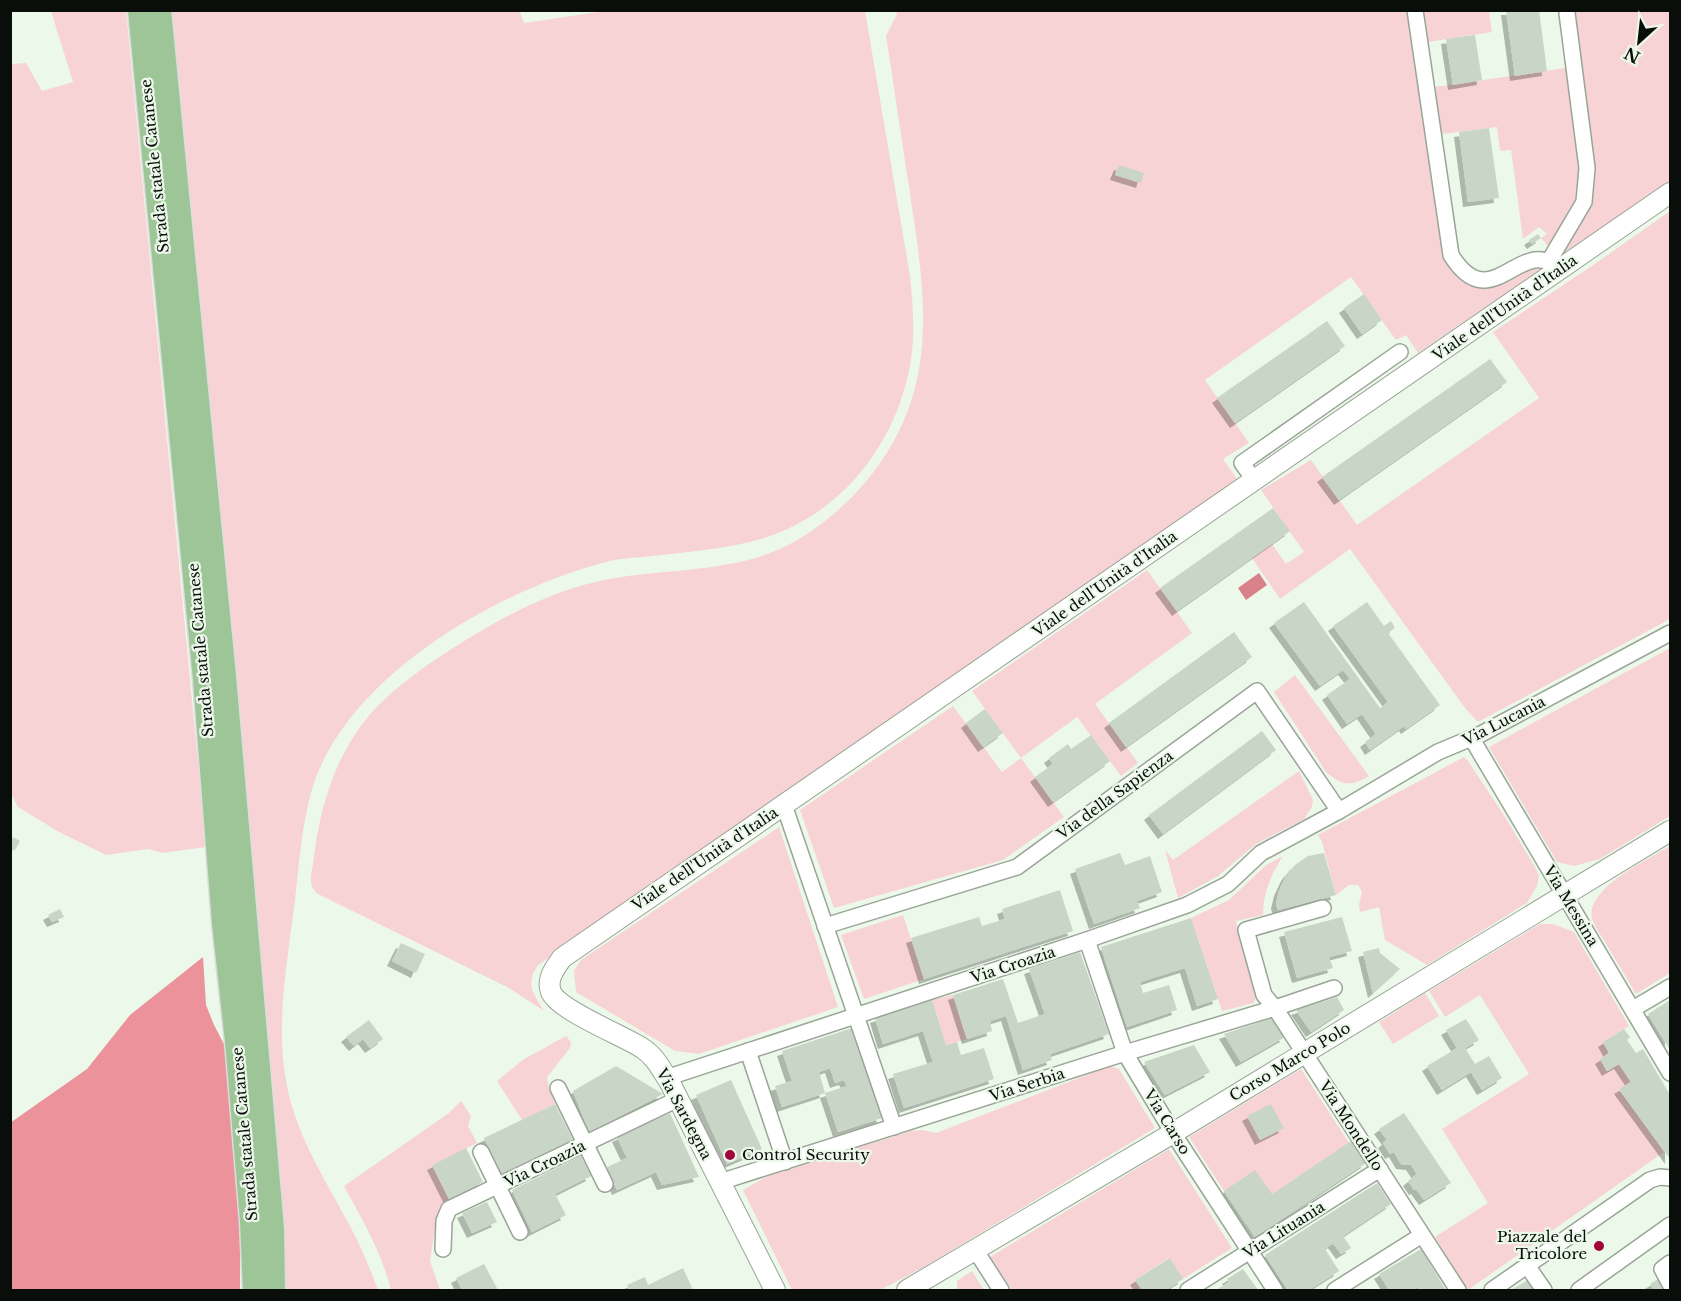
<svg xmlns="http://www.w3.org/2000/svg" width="1681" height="1301" viewBox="0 0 1681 1301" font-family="'Libre Baskerville',serif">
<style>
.green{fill:#f8d3d6}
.forest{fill:#eb929b}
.water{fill:#d8818a}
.building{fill:#c9d6c7;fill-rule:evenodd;filter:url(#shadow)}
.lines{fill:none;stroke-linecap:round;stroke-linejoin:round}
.minor-casing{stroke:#99a596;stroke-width:18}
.tertiary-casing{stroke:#99a596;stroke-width:22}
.primary-casing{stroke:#ddd;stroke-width:27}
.minor{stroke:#fff;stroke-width:15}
.tertiary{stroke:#fff;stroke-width:20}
.primary{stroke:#9ec598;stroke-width:24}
.poi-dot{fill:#a20439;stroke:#ecf9ea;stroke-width:2}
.labels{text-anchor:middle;stroke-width:4.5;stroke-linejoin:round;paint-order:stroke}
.street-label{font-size:15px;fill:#0a0e0a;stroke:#ecf9ea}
.poi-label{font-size:15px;fill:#0a0e0a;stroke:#ecf9ea;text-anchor:start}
</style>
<defs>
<filter id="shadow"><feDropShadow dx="-5" dy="5" stdDeviation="0" flood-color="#0004"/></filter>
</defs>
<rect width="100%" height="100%" fill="#ecf9ea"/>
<g class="green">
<path d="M 519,10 L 524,23 L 612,10 L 865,11 L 910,276 C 913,304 915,332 911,360 C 898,442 842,515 761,539 C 723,550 683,552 644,557 C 630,558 615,559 602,563 C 496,592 355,672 315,780 C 303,815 300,854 296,891 C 289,955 274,1022 287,1086 C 297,1137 326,1181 350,1226 C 361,1247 370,1268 378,1290 L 282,1290 L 170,11 Z"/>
<path d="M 51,11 L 126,11 L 206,847 L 162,853 L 149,849 L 106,855 L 59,832 L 18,807 L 11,794 L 11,64 L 26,63 L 42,91 L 73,82 Z"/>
<path d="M 896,11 L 1407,11 L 1446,261 C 1487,313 1496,270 1541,269 L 1418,353 L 1406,335 L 1396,340 L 1351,277 L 1205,380 L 1249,443 L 1223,459 L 1238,480 L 538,965 C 525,985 533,992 544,1011 L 509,988 L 316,893 C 314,889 311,886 311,882 C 310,877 312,869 313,864 C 316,839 320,816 328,792 C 337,763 352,735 372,712 C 395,687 425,666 453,648 C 502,617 551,590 609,579 C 667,568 734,573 788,545 C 834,521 875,479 898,433 C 938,354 921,270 909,187 C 901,137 894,86 886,36 L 897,14 Z"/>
<path d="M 1423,11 L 1489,11 L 1492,32 L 1428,42 Z"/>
<path d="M 1575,11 L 1670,11 L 1670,181 L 1564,256 L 1561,251 L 1592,167 Z"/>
<path d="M 1565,68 L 1571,82 L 1582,172 L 1580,197 L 1556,243 L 1547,245 L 1541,238 L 1547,234 L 1539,227 L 1523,239 L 1511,150 L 1500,151 L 1497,127 L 1442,134 L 1435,87 Z"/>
<path d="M 1670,211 L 1670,619 L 1478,722 L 1465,708 L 1350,549 L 1280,599 L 1252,558 L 1272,544 L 1286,564 L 1304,552 L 1261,490 L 1311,460 L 1357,525 L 1539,398 L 1493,332 L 1599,261 Z"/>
<path d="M 1147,570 L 1192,633 L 1095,704 L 1138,763 L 1121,776 L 1077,717 L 1021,758 L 1064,817 L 1003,860 L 834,908 L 800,810 L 953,706 L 1002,772 L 1021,758 L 972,691 Z"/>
<path d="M 1670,648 L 1670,816 L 1600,859 L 1574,866 L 1557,862 L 1489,747 Z"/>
<path d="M 1295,675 L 1369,776 C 1351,787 1342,786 1326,772 L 1274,692 Z"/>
<path d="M 1464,757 L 1468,761 L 1507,820 L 1535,867 L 1539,876 L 1537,886 L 1527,903 L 1427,965 L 1385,940 L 1379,907 L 1360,912 L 1359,904 L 1362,892 L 1358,885 L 1349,885 L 1336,895 L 1322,842 L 1318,835 Z"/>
<path d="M 1299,771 L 1313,800 L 1312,807 L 1304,819 L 1256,844 L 1218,876 L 1178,898 L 1165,850 L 1173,860 Z"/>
<path d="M 779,827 L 838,1007 L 699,1054 L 675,1051 L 576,992 L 574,971 L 581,960 Z"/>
<path d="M 1670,846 L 1670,973 L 1636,994 C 1626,977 1615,959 1605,942 C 1600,934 1594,926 1592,918 C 1586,888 1649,859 1670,846 Z"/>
<path d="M 1283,856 C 1271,874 1263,894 1263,915 L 1236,921 L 1256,997 L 1254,1003 L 1222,1011 L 1191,918 L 1229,900 L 1266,865 Z"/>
<path d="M 903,915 L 924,979 L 864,999 L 841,935 Z"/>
<path d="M 1540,924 L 1553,924 L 1574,932 L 1629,1026 L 1603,1042 L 1609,1053 L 1600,1059 L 1607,1071 L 1619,1064 L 1631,1082 L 1619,1090 L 1664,1152 L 1468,1290 L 1435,1237 L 1488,1203 L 1442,1129 L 1529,1074 L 1480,995 L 1445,1017 L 1429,991 Z"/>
<path d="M 1425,993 L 1439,1016 L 1393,1044 L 1379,1022 Z"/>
<path d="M 953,995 L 967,1039 L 946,1045 L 932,1000 Z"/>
<path d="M 566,1036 L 571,1042 L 570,1048 L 547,1077 L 548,1084 L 555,1104 L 522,1120 L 497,1081 L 524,1059 Z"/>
<path d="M 1110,1066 L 1119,1069 L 1155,1128 L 924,1267 L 880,1290 L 792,1290 L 743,1190 L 768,1176 L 911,1131 L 923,1130 L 936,1133 Z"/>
<path d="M 1301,1069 L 1349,1143 L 1272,1194 L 1224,1191 L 1189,1137 Z"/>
<path d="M 461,1101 L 471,1116 L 468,1126 L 477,1143 L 432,1165 L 449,1199 L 440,1207 L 437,1215 L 430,1261 L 440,1290 L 391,1290 C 382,1253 362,1219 344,1186 L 449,1113 Z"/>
<path d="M 1169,1149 L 1232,1248 L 1183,1279 L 1169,1258 L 1135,1280 L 1142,1290 L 1012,1290 L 990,1257 Z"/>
<path d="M 972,1271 L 984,1290 L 957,1290 L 957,1281 Z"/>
</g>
<path class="forest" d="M 203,957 L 206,1005 L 214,1025 L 226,1048 L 240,1231 L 240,1290 L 11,1290 L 10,1123 L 87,1069 L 130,1015 Z"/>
<path class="water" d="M 1259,573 L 1267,585 L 1246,600 L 1238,588 Z"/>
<g class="building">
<path d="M 1506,10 L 1539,10 L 1547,71 L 1515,76 Z"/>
<path d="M 1475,35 L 1482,80 L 1453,85 L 1446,39 Z"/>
<path d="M 1489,128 L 1499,198 L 1468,202 L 1459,132 Z"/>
<path d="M 1119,165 L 1144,173 L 1141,183 L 1115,175 Z"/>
<path d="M 1538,234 L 1541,238 L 1532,244 L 1529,240 Z"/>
<path d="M 1364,294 L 1382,320 L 1362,334 L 1344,308 Z"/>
<path d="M 1327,321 L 1345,346 L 1235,423 L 1217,398 Z"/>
<path d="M 1490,359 L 1507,382 L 1339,500 L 1322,477 Z"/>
<path d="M 1273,508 L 1290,531 L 1177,611 L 1160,588 Z"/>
<path d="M 1304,602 L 1380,708 L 1388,702 L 1333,626 L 1367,602 L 1384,626 L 1391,621 L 1395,628 L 1388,633 L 1440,705 L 1406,729 L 1404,726 L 1370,750 L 1365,742 L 1376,734 L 1362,714 L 1347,724 L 1327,695 L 1350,679 L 1343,670 L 1320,686 L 1274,623 Z"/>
<path d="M 1234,632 L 1252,657 L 1126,747 L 1109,723 Z"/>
<path d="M 985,709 L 1003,733 L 983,747 L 966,723 Z"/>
<path d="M 1262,731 L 1276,750 L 1163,834 L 1149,815 Z"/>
<path d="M 1091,735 L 1110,761 L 1053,802 L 1035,777 L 1053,764 L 1049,758 L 1068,744 L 1071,749 Z"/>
<path d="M 13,837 L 20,841 L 15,850 L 10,848 Z"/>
<path d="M 1120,853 L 1125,865 L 1150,856 L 1162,892 L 1137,901 L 1140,908 L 1094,924 L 1075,869 Z"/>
<path d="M 1324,853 L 1336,895 L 1278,910 L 1276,904 L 1279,891 L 1286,876 L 1295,865 L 1308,856 Z"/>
<path d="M 1060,890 L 1073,931 L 924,979 L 911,938 L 979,917 L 982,926 L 1005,919 L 1002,909 Z"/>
<path d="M 60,909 L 64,917 L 52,922 L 48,915 Z"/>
<path d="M 1342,917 L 1352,951 L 1329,957 L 1333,968 L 1297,978 L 1284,932 Z"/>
<path d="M 1191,918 L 1218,999 L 1197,1006 L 1185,968 L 1140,982 L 1143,993 L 1169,985 L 1177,1010 L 1127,1027 L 1101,947 Z"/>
<path d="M 401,943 L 425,954 L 416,973 L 392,961 Z"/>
<path d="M 1379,948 L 1380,953 L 1400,969 L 1373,993 L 1363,952 Z"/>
<path d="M 1080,952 L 1109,1034 L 1050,1054 L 1052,1060 L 1023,1070 L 1006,1016 L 990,1021 L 992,1031 L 967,1039 L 953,995 L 1003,979 L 1018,1023 L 1045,1014 L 1029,969 Z"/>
<path d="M 1337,997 L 1344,1010 L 1311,1032 L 1296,1010 Z"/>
<path d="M 932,1000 L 946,1045 L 957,1042 L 961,1055 L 984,1048 L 994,1079 L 904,1108 L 893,1074 L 933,1062 L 923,1031 L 883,1044 L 875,1018 Z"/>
<path d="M 1670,1000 L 1670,1050 L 1648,1014 Z"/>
<path d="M 1272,1018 L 1285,1037 L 1241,1062 L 1224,1034 Z"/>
<path d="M 1466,1019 L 1479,1040 L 1465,1048 L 1475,1064 L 1489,1056 L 1502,1078 L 1482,1090 L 1471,1072 L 1442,1090 L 1427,1066 L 1457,1048 L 1446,1030 Z"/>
<path d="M 369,1020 L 383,1039 L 370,1048 L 363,1039 L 354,1046 L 346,1037 Z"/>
<path d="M 852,1028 L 882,1118 L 838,1132 L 825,1093 L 782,1107 L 775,1086 L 792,1081 L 782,1051 ZM 830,1068 L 835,1083 L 844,1080 L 847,1086 L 825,1093 L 819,1072 Z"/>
<path d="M 1624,1029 L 1630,1037 L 1627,1040 L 1636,1053 L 1643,1049 L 1670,1095 L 1670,1159 L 1619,1089 L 1631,1082 L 1619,1064 L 1607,1071 L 1600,1059 L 1609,1053 L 1603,1042 Z"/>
<path d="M 1194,1045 L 1210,1072 L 1165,1095 L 1144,1062 Z"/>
<path d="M 616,1066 L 663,1094 L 589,1132 L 573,1091 Z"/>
<path d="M 731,1080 L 762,1149 L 727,1164 L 696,1095 Z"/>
<path d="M 555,1104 L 573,1140 L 502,1174 L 484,1138 Z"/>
<path d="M 1271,1104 L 1284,1128 L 1260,1140 L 1247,1116 Z"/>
<path d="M 670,1113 L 699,1177 L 662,1185 L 656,1172 L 617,1190 L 607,1167 L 627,1158 L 617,1137 Z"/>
<path d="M 1404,1113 L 1451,1183 L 1424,1200 L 1416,1189 L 1414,1190 L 1408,1181 L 1417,1174 L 1411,1165 L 1401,1164 L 1394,1152 L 1390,1154 L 1383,1143 L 1387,1140 L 1379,1129 Z"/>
<path d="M 1351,1141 L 1366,1163 L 1255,1237 L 1224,1191 L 1255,1170 L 1272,1194 Z"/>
<path d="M 466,1148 L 483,1182 L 449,1199 L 432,1165 Z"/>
<path d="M 581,1156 L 591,1176 L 555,1194 L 566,1215 L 532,1232 L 512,1190 Z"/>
<path d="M 1377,1183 L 1391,1204 L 1343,1236 L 1351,1248 L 1341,1254 L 1333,1243 L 1325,1249 L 1339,1271 L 1309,1290 L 1288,1290 L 1265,1255 Z"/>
<path d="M 487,1202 L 497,1222 L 472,1233 L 462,1213 Z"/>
<path d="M 1421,1249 L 1446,1290 L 1419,1290 L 1417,1287 L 1412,1290 L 1389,1290 L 1379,1274 Z"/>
<path d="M 1170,1258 L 1183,1279 L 1166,1290 L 1142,1290 L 1135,1280 Z"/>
<path d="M 484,1264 L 498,1290 L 462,1290 L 456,1278 Z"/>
<path d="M 683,1268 L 693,1290 L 629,1290 L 627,1285 L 645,1277 L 648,1285 Z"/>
<path d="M 1243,1269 L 1258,1290 L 1216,1290 L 1229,1282 L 1227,1279 Z"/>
<path d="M 1658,1279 L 1665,1290 L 1654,1290 L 1650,1284 Z"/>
<path d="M 1528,1280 L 1535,1290 L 1511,1290 Z"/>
</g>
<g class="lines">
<defs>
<g id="minor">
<path d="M 1415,10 L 1451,255 C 1492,321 1521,231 1560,270"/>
<path d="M 1552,263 L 1552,256 L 1584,202 L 1587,168 L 1567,13"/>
<path d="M 1254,480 L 1242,463 L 1400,352"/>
<path d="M 1472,739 L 1670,1073"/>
<path d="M 784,805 L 894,1127"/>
<path d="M 1323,908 L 1246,930 L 1264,995 L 1275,1008 L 1458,1290"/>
<path d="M 825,926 L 1017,867 L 1257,691 L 1339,811"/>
<path d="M 1087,940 L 1125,1053 L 1173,1133 L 1275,1290"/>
<path d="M 1633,1009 L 1670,987"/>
<path d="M 748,1051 L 785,1162"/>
<path d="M 666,1078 L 1087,940 L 1187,905 L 1228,884 L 1261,853 L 1339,811 L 1438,752 L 1481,734 L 1670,633"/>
<path d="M 558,1088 L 605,1184"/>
<path d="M 481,1152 L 520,1232"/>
<path d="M 720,1182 L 1125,1053 L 1275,1008 L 1334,988"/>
<path d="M 443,1249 L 444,1221 L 449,1209 L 678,1099"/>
<path d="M 976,1251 L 1001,1290"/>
<path d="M 1670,1263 L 1662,1269 L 1670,1284"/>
<path d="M 1528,1267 L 1544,1290"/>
<path d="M 1188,1290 L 1380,1169"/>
<path d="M 1335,1290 L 1422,1235"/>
<path d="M 1492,1290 L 1650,1180 L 1660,1177 L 1670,1178"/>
<path d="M 1579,1290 L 1670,1225"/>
</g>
<g id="tertiary">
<path d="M 775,1290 L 669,1081 C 661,1069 655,1056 642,1048 C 624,1036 558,1010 551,992 C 546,979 555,968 562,958 L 1670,193"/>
<path d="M 907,1290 L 1173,1133 L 1670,831"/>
</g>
<g id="primary">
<path d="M 140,10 L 205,679 L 224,923 L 237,1041 L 252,1221 L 255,1290"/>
<path d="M 159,10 L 224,677 L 272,1229 L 273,1290"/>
</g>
</defs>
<use href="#minor" class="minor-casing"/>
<use href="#tertiary" class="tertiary-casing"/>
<use href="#primary" class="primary-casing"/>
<use href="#minor" class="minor"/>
<use href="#tertiary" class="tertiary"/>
<use href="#primary" class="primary"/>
</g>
<g class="poi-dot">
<circle cx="730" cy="1155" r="6"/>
<circle cx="1599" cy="1246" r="6"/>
</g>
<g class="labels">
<g class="street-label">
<text transform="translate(155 166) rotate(-96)" y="5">Strada statale Catanese</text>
<text transform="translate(1505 308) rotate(-35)" y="5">Viale dell'Unità d'Italia</text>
<text transform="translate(1105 584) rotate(-35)" y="5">Viale dell'Unità d'Italia</text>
<text transform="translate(201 650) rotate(-95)" y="5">Strada statale Catanese</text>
<text transform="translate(1504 721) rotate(-27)" y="5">Via Lucania</text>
<text transform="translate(1115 795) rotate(-36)" y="5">Via della Sapienza</text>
<text transform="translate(705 859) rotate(-34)" y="5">Viale dell'Unità d'Italia</text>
<text transform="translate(1571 906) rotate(59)" y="5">Via Messina</text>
<text transform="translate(1013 965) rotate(-18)" y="5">Via Croazia</text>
<text transform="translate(1290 1062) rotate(-31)" y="5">Corso Marco Polo</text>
<text transform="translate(1027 1085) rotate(-18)" y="5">Via Serbia</text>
<text transform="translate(684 1114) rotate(62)" y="5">Via Sardegna</text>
<text transform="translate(1167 1122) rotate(58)" y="5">Via Carso</text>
<text transform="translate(1351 1126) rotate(57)" y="5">Via Mondello</text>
<text transform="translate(245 1134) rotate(-95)" y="5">Strada statale Catanese</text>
<text transform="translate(545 1164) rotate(-26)" y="5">Via Croazia</text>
<text transform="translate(1284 1230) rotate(-32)" y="5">Via Lituania</text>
</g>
<g class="poi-label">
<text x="742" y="1160">Control Security</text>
<text x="1587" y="1242" text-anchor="end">Piazzale del<tspan x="1587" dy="17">Tricolore</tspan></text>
</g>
</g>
<rect width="1681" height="1301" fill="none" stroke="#0a0e0a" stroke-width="24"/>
<g transform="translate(1639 42) rotate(207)" stroke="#ecf9ea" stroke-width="4.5" paint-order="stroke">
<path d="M0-4.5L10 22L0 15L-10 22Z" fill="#0a0e0a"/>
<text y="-9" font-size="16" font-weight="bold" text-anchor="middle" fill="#0a0e0a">N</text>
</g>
</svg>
